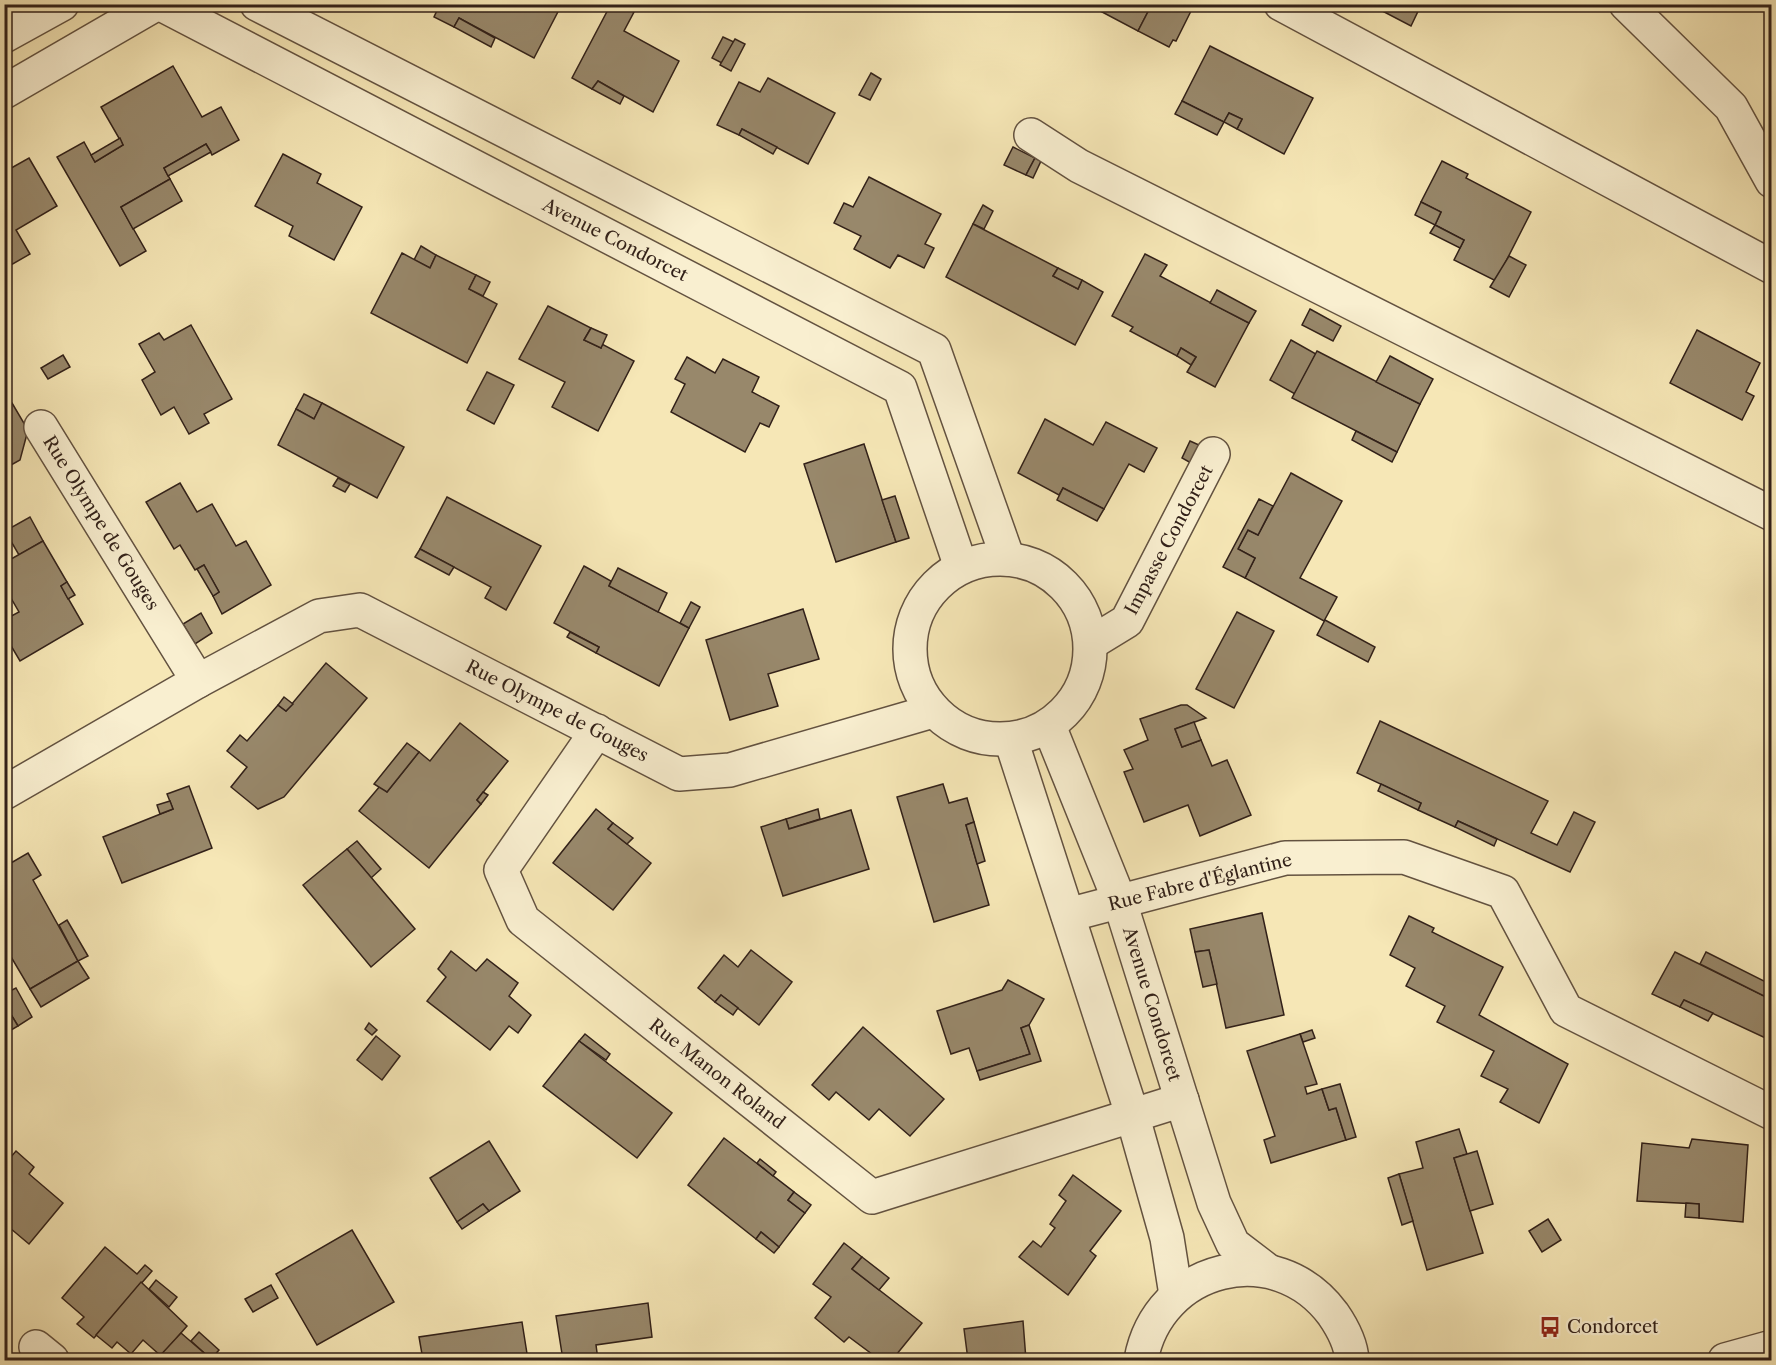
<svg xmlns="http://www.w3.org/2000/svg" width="1776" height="1365" viewBox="0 0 1776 1365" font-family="'Libre Caslon Text',serif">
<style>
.building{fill:#98886b;stroke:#322119;stroke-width:1.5}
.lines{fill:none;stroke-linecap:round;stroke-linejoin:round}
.minor-casing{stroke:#635240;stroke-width:36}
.minor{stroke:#f9efd0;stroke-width:33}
.labels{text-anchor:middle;stroke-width:4.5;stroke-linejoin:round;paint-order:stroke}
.street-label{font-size:18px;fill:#322119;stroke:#f9efd0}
.poi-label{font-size:18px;fill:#322119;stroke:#f9efd0;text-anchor:start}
</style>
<rect width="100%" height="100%" fill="#f6e7b6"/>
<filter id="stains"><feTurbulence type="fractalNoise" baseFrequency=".00333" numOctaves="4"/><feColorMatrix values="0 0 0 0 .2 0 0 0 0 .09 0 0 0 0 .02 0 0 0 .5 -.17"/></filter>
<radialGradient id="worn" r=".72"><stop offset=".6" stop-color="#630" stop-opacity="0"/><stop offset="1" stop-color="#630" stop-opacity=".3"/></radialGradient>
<g class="building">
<path d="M 440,4 L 562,4 L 534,58 L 459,18 L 454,27 L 434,17 Z"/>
<path d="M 611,4 L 619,4 L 634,12 L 624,31 L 679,61 L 653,112 L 598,81 L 592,89 L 572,78 Z"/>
<path d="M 1087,4 L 1152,4 L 1138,31 Z"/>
<path d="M 1152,4 L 1194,5 L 1176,41 L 1173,40 L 1169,47 L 1138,31 Z"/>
<path d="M 1369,4 L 1419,4 L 1421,5 L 1411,26 Z"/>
<path d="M 459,18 L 495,38 L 491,47 L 454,27 Z"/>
<path d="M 723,37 L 734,42 L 722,63 L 712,58 Z"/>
<path d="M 735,39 L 745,44 L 731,71 L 720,65 Z"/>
<path d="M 1210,46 L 1313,98 L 1284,154 L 1237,129 L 1242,119 L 1229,113 L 1224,122 L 1182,101 Z"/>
<path d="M 173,66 L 202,117 L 221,107 L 239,140 L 212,155 L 206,144 L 164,168 L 170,179 L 121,207 L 146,251 L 120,266 L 57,157 L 84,142 L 95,162 L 123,145 L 101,107 Z"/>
<path d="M 871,73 L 881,79 L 870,100 L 859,95 Z"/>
<path d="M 768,78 L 835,113 L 808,164 L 742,129 L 739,135 L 717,125 L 739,82 L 760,92 Z"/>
<path d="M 598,81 L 624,96 L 620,104 L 592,89 Z"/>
<path d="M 1182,101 L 1224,122 L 1217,135 L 1175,114 Z"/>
<path d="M 1229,113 L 1242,119 L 1237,129 L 1224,122 Z"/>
<path d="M 742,129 L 777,147 L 773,154 L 739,135 Z"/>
<path d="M 120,138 L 123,145 L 95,162 L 91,155 Z"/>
<path d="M 206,144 L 211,152 L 168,176 L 164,168 Z"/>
<path d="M 1013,147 L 1035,158 L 1026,175 L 1004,165 Z"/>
<path d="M 283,154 L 321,174 L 317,183 L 362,207 L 334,260 L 289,236 L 293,226 L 255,206 Z"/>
<path d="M 29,158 L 57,206 L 16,230 L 30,254 L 4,269 L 4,169 L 6,171 Z"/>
<path d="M 1035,158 L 1041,161 L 1033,178 L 1026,175 Z"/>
<path d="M 1442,161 L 1468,174 L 1466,178 L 1531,212 L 1496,281 L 1454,260 L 1464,240 L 1435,225 L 1441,212 L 1421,202 Z"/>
<path d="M 869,177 L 941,214 L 925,244 L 934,248 L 924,268 L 898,255 L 890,268 L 854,249 L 861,236 L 834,223 L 844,203 L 853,207 Z"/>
<path d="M 170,179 L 182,201 L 133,229 L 121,207 Z"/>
<path d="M 1421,202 L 1441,212 L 1435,225 L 1415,215 Z"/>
<path d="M 983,205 L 993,211 L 984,229 L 973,224 Z"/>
<path d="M 973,224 L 1058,268 L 1053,276 L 1078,289 L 1082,280 L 1103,292 L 1075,345 L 946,277 Z"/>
<path d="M 1435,225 L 1464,240 L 1460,248 L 1430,233 Z"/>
<path d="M 421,246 L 436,255 L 430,268 L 414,260 Z"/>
<path d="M 402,253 L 430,268 L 436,255 L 476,275 L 469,289 L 497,304 L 467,363 L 371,313 Z"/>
<path d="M 1145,254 L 1167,265 L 1160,276 L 1249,323 L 1215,387 L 1187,372 L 1196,357 L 1181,348 L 1177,356 L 1130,331 L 1133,327 L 1112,316 Z"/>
<path d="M 1509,256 L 1526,265 L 1509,297 L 1490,287 Z"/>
<path d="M 1058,268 L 1082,280 L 1078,289 L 1053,276 Z"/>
<path d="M 476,275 L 490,282 L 483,296 L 469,289 Z"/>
<path d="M 1217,290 L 1256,311 L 1249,323 L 1210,303 Z"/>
<path d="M 548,306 L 591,328 L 584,340 L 601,348 L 602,344 L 634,361 L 598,431 L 552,407 L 565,382 L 519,359 Z"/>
<path d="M 1310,309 L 1341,326 L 1333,341 L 1302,325 Z"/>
<path d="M 191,325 L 232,399 L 204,414 L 209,423 L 189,434 L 174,407 L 161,415 L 142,380 L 155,372 L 139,344 L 159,333 L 164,340 Z"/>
<path d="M 591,328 L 607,335 L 601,348 L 584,340 Z"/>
<path d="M 1697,330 L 1760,363 L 1746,392 L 1754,396 L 1742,420 L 1670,383 Z"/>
<path d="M 1291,340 L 1316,354 L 1295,394 L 1270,380 Z"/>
<path d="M 1181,348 L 1196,357 L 1191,365 L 1177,356 Z"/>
<path d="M 1317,351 L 1420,404 L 1397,452 L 1292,398 Z"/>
<path d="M 63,355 L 70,367 L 48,379 L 41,368 Z"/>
<path d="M 1390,356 L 1433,379 L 1420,404 L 1376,382 Z"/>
<path d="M 687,357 L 715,373 L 723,359 L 759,377 L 752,392 L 779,406 L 769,427 L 760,423 L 745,452 L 671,412 L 685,384 L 675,379 Z"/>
<path d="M 487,372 L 514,385 L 494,424 L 467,410 Z"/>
<path d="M 304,394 L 322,403 L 314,419 L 296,409 Z"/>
<path d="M 4,401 L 12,403 L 28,430 L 20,460 L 4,469 Z"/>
<path d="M 322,403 L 404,447 L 377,498 L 278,445 L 296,409 L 314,419 Z"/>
<path d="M 1045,419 L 1093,445 L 1106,422 L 1157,448 L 1144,472 L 1129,464 L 1104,509 L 1063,488 L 1059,495 L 1018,473 Z"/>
<path d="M 1356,431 L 1397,452 L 1392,462 L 1352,440 Z"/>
<path d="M 1190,441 L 1208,449 L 1198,467 L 1182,458 Z"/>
<path d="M 864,444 L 896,542 L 836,562 L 804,464 Z"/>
<path d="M 1291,473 L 1342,501 L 1300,578 L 1337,597 L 1324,621 L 1245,578 L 1255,558 L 1238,549 L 1248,530 L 1258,535 Z"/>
<path d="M 338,478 L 350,484 L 345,492 L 333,486 Z"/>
<path d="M 180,483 L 197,512 L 212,504 L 236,546 L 246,541 L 271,585 L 222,614 L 213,596 L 219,592 L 204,565 L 195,570 L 180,545 L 174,549 L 146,502 Z"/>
<path d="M 1063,488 L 1104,509 L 1097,521 L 1057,500 Z"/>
<path d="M 895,496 L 909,538 L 896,542 L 882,500 Z"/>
<path d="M 447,497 L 541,546 L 506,610 L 485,598 L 491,587 L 420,549 Z"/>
<path d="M 1259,499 L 1273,506 L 1258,535 L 1248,530 L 1238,549 L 1255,558 L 1245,578 L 1223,567 Z"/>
<path d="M 30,517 L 43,541 L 19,555 L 5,531 Z"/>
<path d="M 43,541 L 67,582 L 61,586 L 83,624 L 20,661 L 4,634 L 4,620 L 19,612 L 4,586 L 4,563 Z"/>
<path d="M 420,549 L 454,567 L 449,575 L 415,557 Z"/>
<path d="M 204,565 L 219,592 L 213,596 L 197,569 Z"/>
<path d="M 584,566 L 611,581 L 609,586 L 689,628 L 659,686 L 596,653 L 599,647 L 554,623 Z"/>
<path d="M 618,568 L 667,593 L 658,612 L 609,586 Z"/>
<path d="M 67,582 L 75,595 L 68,599 L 61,586 Z"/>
<path d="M 691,602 L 700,607 L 689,628 L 680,623 Z"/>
<path d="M 803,609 L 819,659 L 768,674 L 778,706 L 730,720 L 706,640 Z"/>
<path d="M 1237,612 L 1274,631 L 1234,708 L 1196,689 Z"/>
<path d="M 201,613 L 212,633 L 195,644 L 183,624 Z"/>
<path d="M 1325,620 L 1375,647 L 1368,662 L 1317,635 Z"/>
<path d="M 570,632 L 599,647 L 596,653 L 567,637 Z"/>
<path d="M 326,663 L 367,698 L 284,797 L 258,809 L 231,787 L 247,767 L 227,751 L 240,735 L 247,741 L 278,705 L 286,711 Z"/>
<path d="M 284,697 L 293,704 L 286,711 L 278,705 Z"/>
<path d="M 1181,705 L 1187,705 L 1206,718 L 1175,729 L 1182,747 L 1201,740 L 1212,766 L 1227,760 L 1251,815 L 1200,836 L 1188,805 L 1144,822 L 1124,772 L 1133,769 L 1124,750 L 1148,740 L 1140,719 Z"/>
<path d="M 1380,721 L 1548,801 L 1531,833 L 1557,845 L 1574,812 L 1595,822 L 1570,872 L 1458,821 L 1455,827 L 1418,810 L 1421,803 L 1357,773 Z"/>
<path d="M 1194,722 L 1201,740 L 1182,747 L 1175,729 Z"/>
<path d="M 460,723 L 508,761 L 477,800 L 481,804 L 429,868 L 359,811 L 380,786 L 387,792 L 419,752 L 430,761 Z"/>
<path d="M 407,743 L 419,752 L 387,792 L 374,784 Z"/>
<path d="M 943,784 L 949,803 L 967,798 L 974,822 L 966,825 L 989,905 L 934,922 L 897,797 Z"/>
<path d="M 1381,784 L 1421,803 L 1418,810 L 1378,791 Z"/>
<path d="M 189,786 L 212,848 L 122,883 L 103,837 L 173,809 L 167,794 Z"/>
<path d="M 483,792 L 488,795 L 481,804 L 477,800 Z"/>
<path d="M 170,801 L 173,809 L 160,814 L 157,805 Z"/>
<path d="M 596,809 L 613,823 L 608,829 L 651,863 L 613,910 L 553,863 Z"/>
<path d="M 818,809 L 820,819 L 789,829 L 786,819 Z"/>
<path d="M 851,810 L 869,869 L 783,896 L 761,827 L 786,819 L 789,829 Z"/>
<path d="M 1458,821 L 1497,839 L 1494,846 L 1455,827 Z"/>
<path d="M 974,822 L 985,861 L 977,864 L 966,825 Z"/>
<path d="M 613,823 L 633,838 L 627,844 L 608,829 Z"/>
<path d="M 357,841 L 381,869 L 371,878 L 347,849 Z"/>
<path d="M 347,849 L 415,929 L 371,967 L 303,885 Z"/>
<path d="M 28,853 L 41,875 L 33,880 L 78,961 L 30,989 L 4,945 L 4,867 Z"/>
<path d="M 1262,913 L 1284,1015 L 1226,1028 L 1209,950 L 1195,952 L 1190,929 Z"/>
<path d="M 1409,916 L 1434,928 L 1432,932 L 1503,967 L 1479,1015 L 1568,1064 L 1539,1123 L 1500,1102 L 1508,1089 L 1481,1076 L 1494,1051 L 1437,1022 L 1445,1006 L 1406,986 L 1415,968 L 1390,955 Z"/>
<path d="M 67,920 L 88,956 L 78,961 L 59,925 Z"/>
<path d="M 751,950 L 792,982 L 759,1025 L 721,995 L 715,1002 L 698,988 L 724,955 L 738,967 Z"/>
<path d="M 1209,950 L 1217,984 L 1203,987 L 1195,952 Z"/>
<path d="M 451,951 L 476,971 L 487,959 L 518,983 L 509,996 L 531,1015 L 518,1033 L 509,1026 L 490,1050 L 427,1001 L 446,977 L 438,969 Z"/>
<path d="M 1675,952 L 1764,996 L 1772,980 L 1772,1041 L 1684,1000 L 1680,1007 L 1652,994 Z"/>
<path d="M 1706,952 L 1770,984 L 1764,996 L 1700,964 Z"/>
<path d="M 78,961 L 89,978 L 41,1007 L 30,989 Z"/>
<path d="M 1008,980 L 1044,999 L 1029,1025 L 1021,1028 L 1030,1054 L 977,1071 L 969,1048 L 951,1054 L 937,1011 L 1002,990 Z"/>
<path d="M 16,988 L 32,1017 L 18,1026 L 4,1003 L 4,994 Z"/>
<path d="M 721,995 L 738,1008 L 733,1015 L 715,1002 Z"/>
<path d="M 1684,1000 L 1713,1013 L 1708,1021 L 1680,1007 Z"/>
<path d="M 4,1003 L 18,1026 L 6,1033 L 4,1031 Z"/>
<path d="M 369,1023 L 377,1030 L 372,1035 L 365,1029 Z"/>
<path d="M 1029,1025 L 1041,1061 L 980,1080 L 977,1071 L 1030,1054 L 1021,1028 Z"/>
<path d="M 863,1027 L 944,1099 L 910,1136 L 879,1109 L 869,1120 L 836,1092 L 829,1100 L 812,1085 Z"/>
<path d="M 1312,1030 L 1315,1038 L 1303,1042 L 1300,1034 Z"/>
<path d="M 585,1034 L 610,1054 L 606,1060 L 579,1041 Z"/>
<path d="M 1300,1034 L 1317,1084 L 1305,1087 L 1307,1094 L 1322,1089 L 1329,1110 L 1336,1108 L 1346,1140 L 1271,1163 L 1264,1140 L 1275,1136 L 1247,1051 Z"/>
<path d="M 376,1036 L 400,1056 L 382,1080 L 357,1060 Z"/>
<path d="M 579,1041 L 672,1113 L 637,1158 L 543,1086 Z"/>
<path d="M 1340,1084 L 1356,1137 L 1346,1140 L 1336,1108 L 1329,1110 L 1322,1089 Z"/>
<path d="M 1459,1129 L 1467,1154 L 1454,1158 L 1483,1253 L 1427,1270 L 1399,1174 L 1423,1168 L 1416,1142 Z"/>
<path d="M 724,1138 L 794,1192 L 788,1200 L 805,1213 L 779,1247 L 761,1232 L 756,1239 L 688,1185 Z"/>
<path d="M 1692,1139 L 1748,1145 L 1743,1222 L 1699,1218 L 1699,1204 L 1637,1201 L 1642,1143 L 1689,1148 Z"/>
<path d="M 489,1141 L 520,1191 L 489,1211 L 483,1204 L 457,1222 L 430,1178 Z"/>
<path d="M 16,1151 L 34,1167 L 29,1174 L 63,1203 L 29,1244 L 4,1223 L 4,1200 L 9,1195 L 4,1191 L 4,1165 Z"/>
<path d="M 1477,1151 L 1493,1204 L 1470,1211 L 1454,1158 Z"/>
<path d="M 760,1159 L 776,1172 L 773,1176 L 757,1163 Z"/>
<path d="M 1399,1174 L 1413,1221 L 1402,1225 L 1388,1178 Z"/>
<path d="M 1073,1175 L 1121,1211 L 1090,1251 L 1096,1256 L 1068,1295 L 1019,1257 L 1033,1241 L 1041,1247 L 1055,1228 L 1050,1224 L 1066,1201 L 1059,1195 Z"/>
<path d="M 794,1192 L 811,1205 L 805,1213 L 788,1200 Z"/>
<path d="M 1686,1203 L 1699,1204 L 1699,1218 L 1685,1217 Z"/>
<path d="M 483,1204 L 489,1211 L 462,1229 L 457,1222 Z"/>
<path d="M 1548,1219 L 1561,1240 L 1542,1252 L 1529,1231 Z"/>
<path d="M 352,1230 L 394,1302 L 317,1345 L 276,1274 Z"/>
<path d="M 761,1232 L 779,1247 L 774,1253 L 756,1239 Z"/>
<path d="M 844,1243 L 862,1257 L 852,1269 L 922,1323 L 892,1360 L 880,1360 L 849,1337 L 844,1342 L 815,1318 L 831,1297 L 813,1284 Z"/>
<path d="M 105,1247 L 137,1274 L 145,1265 L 152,1271 L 94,1338 L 77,1324 L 84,1317 L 62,1298 Z"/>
<path d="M 862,1257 L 889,1278 L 879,1290 L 852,1269 Z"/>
<path d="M 156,1280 L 177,1297 L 169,1307 L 149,1289 Z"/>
<path d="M 141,1282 L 187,1326 L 161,1356 L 143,1340 L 131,1354 L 117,1342 L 112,1348 L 96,1335 Z"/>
<path d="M 271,1285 L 278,1298 L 253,1312 L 245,1299 Z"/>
<path d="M 648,1303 L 652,1337 L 596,1345 L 598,1360 L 563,1360 L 556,1316 Z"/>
<path d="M 1023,1321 L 1026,1360 L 968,1360 L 964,1329 Z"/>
<path d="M 522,1322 L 528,1360 L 423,1360 L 419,1337 Z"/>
<path d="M 199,1332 L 219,1350 L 211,1359 L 191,1341 Z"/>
<path d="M 181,1333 L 211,1359 L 156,1360 Z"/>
</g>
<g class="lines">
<defs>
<g id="minor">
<path d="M 161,4 L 900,388 L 961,567"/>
<path d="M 257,4 L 934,350 L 1008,559"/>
<path d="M 1281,4 L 1772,267"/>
<path d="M 1626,4 L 1731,107 L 1772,181"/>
<path d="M 4,36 L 62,4"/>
<path d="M 4,92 L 156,4"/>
<path d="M 1031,135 L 1079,166 L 1772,514"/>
<path d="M 41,427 L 198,681"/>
<circle cx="1000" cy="649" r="90"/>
<path d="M 1091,643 L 1127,621 L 1213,454"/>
<path d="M 1049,726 L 1120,902 L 1214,1203 L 1233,1244 L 1267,1270"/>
<path d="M 597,731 L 501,870 L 523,920 L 872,1197 L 1182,1100"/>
<path d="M 1011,740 L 1132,1114 L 1167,1238 L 1176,1295"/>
<path d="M 4,793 L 198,681 L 319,616 L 360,610 L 679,774 L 730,770 L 933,711"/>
<path d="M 1068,915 L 1285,858 L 1404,857 L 1503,892 L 1566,1010 L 1772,1113"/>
<path d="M 36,1347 L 52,1360"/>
<path d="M 1141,1360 C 1158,1266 1275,1236 1333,1314 C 1342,1327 1351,1344 1352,1360"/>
<path d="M 1725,1360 L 1772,1347"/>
</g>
</defs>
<use href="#minor" class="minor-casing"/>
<use href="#minor" class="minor"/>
</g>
<defs>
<symbol id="bus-bare" viewBox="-9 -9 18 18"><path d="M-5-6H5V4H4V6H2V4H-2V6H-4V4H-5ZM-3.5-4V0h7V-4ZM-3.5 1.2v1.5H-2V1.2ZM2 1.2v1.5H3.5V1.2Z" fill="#8f2418" stroke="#f9efd0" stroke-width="2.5" paint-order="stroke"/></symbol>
</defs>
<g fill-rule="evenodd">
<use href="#bus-bare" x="1535" y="1312" width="30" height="30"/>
</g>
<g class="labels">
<g class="street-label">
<text transform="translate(615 240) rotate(27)" y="6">Avenue Condorcet</text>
<text transform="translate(101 523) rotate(58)" y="6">Rue Olympe de Gouges</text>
<text transform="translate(1169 540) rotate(-62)" y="6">Impasse Condorcet</text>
<text transform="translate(557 711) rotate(27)" y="6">Rue Olympe de Gouges</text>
<text transform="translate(1200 882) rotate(-14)" y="6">Rue Fabre d'Églantine</text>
<text transform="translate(1152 1004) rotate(73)" y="6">Avenue Condorcet</text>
<text transform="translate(717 1074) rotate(38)" y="6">Rue Manon Roland</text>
</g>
<g class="poi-label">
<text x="1567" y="1333">Condorcet</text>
</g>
</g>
<rect width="1776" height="1365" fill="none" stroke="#f6e7b6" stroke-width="24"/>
<rect x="6" y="6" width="1764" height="1353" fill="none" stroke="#322119" stroke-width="3"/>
<rect x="12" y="12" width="1752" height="1341" fill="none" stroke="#322119" stroke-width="1.5"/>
<rect width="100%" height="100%" filter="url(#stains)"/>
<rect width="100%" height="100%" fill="url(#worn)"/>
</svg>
